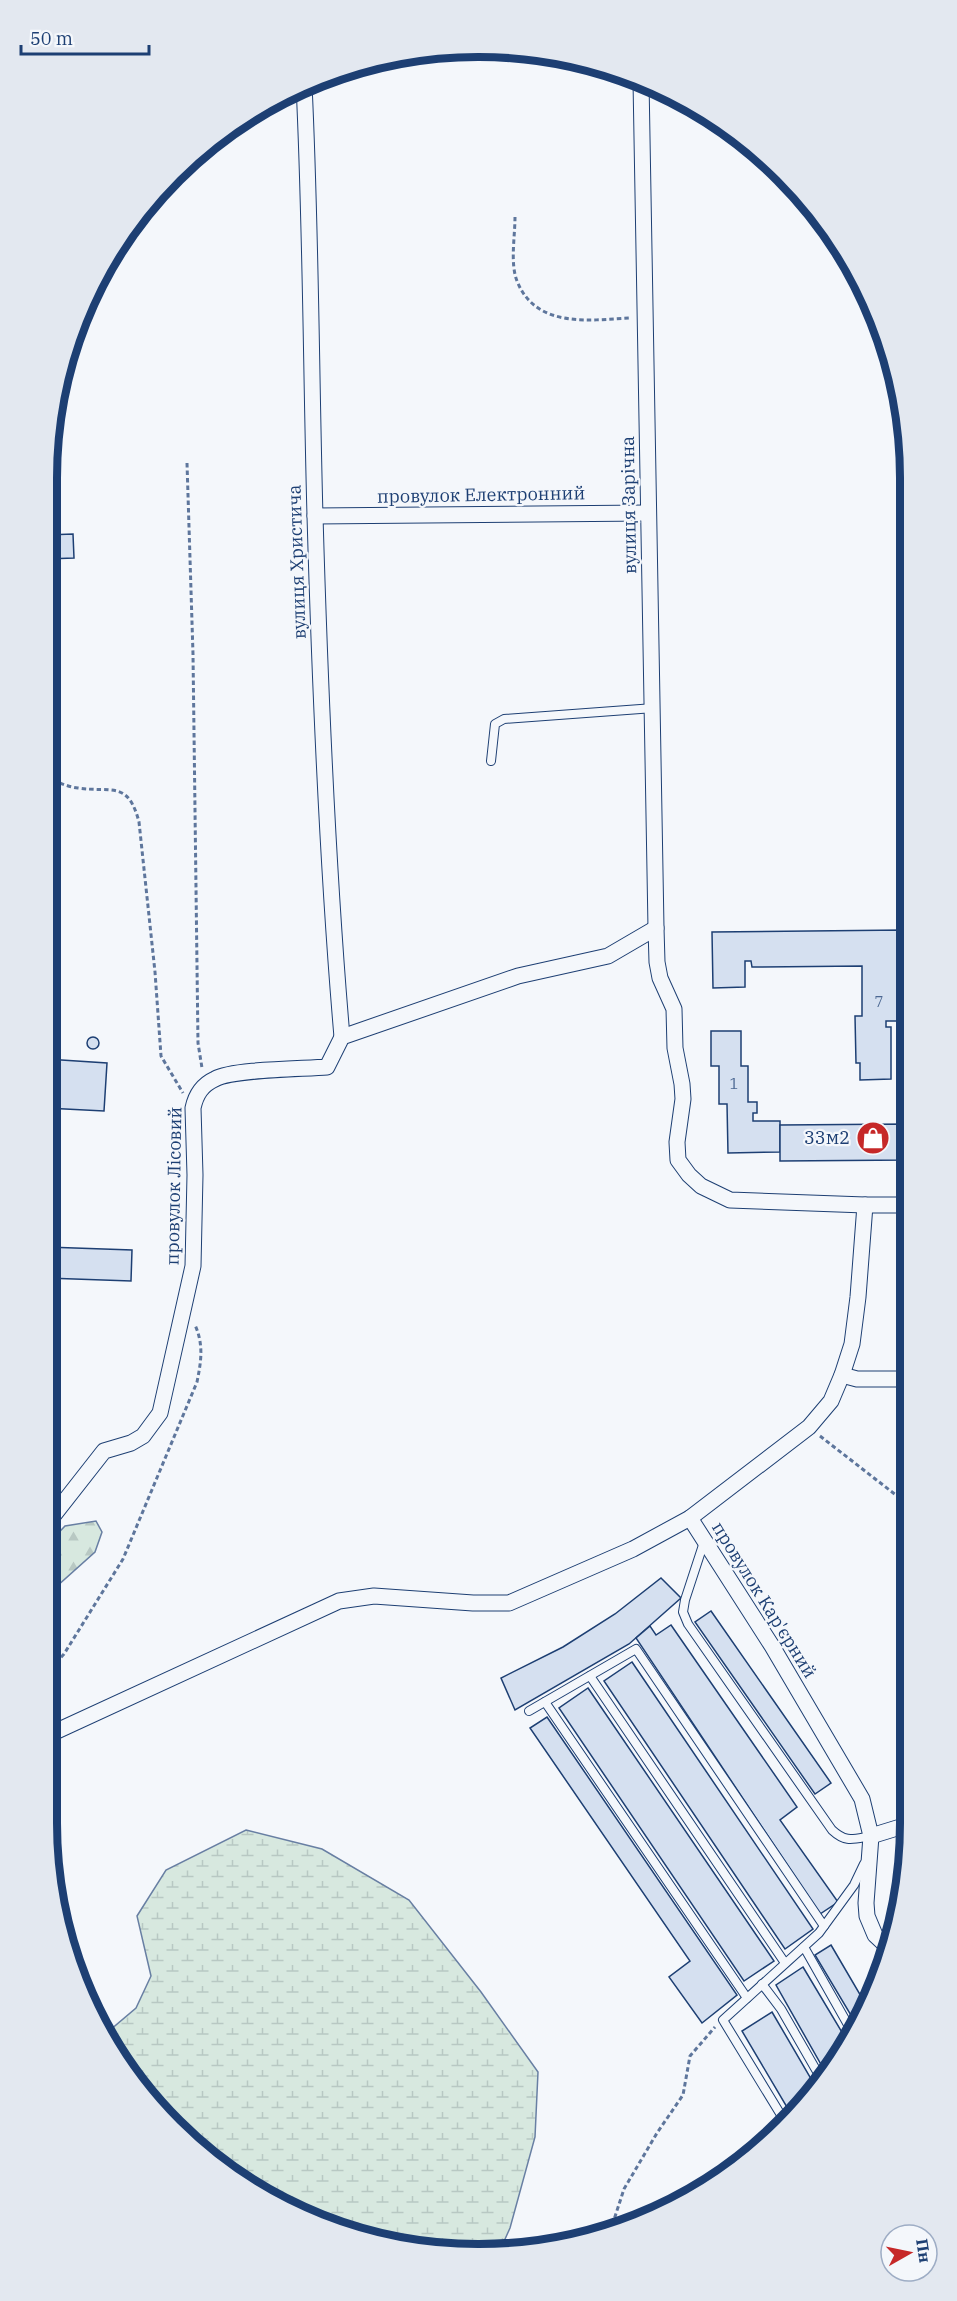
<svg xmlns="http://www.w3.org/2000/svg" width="957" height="2301" viewBox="0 0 957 2301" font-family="'IBM Plex Serif',serif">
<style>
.forest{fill:url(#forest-firs);stroke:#687fa3;stroke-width:1.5}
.wetland{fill:url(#wetland-marsh);stroke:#687fa3;stroke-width:1.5}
.building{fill:#d5e0f0;stroke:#1d3f73;stroke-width:1.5}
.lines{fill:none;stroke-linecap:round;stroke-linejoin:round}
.service-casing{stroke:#1d3f73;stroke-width:10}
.minor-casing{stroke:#1d3f73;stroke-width:17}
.path{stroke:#5e769c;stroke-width:3;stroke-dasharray:4.5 3;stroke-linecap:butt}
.service{stroke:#f4f7fb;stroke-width:8}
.minor{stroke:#f4f7fb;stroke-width:15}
.labels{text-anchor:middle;stroke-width:4.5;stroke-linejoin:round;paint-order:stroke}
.number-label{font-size:15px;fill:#4b6792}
.street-label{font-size:18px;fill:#1d3f73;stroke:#f4f7fb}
.poi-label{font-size:18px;fill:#1d3f73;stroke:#f4f7fb;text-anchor:end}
.rim{fill:none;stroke:#1d3f73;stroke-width:8}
</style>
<defs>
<pattern id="forest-firs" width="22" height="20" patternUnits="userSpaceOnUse" patternTransform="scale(1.5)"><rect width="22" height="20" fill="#d7e8df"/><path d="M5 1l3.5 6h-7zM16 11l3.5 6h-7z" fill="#b8c8c3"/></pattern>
<pattern id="wetland-marsh" width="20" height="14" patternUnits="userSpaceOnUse" patternTransform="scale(1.5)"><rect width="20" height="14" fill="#d7e8df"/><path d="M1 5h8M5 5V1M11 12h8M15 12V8" fill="none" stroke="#b8c8c3"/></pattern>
</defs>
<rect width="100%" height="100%" fill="#f4f7fb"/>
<path class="forest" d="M 96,1521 L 102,1532 L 95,1552 L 47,1595 L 47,1545 L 65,1526 Z"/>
<path class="wetland" d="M 246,1830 L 322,1849 L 409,1900 L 481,1992 L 538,2072 L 535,2137 L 510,2228 L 501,2248 L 422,2251 L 340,2232 L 263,2197 L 153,2107 L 104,2038 L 103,2036 L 136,2008 L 151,1976 L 137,1916 L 166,1870 Z"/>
<g class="building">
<path d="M 73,534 L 74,558 L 46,559 L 46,535 Z"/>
<path d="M 904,930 L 904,985 L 897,985 L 897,1021 L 886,1021 L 886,1027 L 891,1027 L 891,1079 L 860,1080 L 860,1063 L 856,1063 L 855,1016 L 862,1016 L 862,966 L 752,967 L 751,961 L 745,961 L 745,987 L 713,988 L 712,932 Z"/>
<path d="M 711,1031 L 741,1031 L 741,1066 L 748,1066 L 748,1102 L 757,1102 L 757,1113 L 753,1113 L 753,1121 L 780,1121 L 780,1152 L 728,1153 L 727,1104 L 719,1104 L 719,1066 L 711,1066 Z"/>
<circle cx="93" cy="1043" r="6"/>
<path d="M 46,1059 L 107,1063 L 104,1111 L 46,1108 Z"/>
<path d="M 909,1124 L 909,1160 L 780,1161 L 780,1125 Z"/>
<path d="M 46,1247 L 132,1250 L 131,1281 L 46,1278 Z"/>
<path d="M 661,1578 L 681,1598 L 629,1644 L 515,1710 L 501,1678 L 563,1647 L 615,1614 Z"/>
<path d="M 711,1611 L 831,1783 L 815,1794 L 695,1622 Z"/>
<path d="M 671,1625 L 797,1807 L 780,1820 L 838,1902 L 820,1914 L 636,1638 L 650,1626 L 656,1635 Z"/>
<path d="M 632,1662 L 813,1929 L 785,1949 L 604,1681 Z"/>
<path d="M 588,1688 L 774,1961 L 744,1981 L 559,1708 Z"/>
<path d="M 547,1717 L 737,1995 L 702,2023 L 669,1977 L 690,1961 L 530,1728 Z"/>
<path d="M 831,1945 L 865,2003 L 855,2022 L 815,1955 Z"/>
<path d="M 803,1967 L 846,2039 L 827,2075 L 776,1985 Z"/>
<path d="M 772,2012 L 817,2089 L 791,2114 L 742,2031 Z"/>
</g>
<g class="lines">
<defs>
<g id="service">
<path d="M 491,761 L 495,724 L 504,719 L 654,708"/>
<path d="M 704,1542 L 685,1600 L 683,1612 L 688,1624 L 832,1830 C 846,1843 853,1839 871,1836"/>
<path d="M 590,1676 L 785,1963"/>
<path d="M 545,1702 L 747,1998"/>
<path d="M 529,1711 L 636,1649 L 824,1926"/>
<path d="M 804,1947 L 851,2030"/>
<path d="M 762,1984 L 781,2009 L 823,2082"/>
<path d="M 784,2120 L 723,2020 L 819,1933 L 854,1885 L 864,1864"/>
</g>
<g id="minor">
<path d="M 641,81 C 645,364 653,646 656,928 L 657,962 L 660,978 L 674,1009 L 675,1048 L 682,1084 L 683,1099 L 677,1142 L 678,1160 L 689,1175 L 701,1186 L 730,1200 L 865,1205 L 909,1205"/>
<path d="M 304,85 C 311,228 311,372 315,516 C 320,689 327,863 342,1037"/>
<path d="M 906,418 L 907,436"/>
<path d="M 315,516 L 648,513"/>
<path d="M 842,1375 L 857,1379 L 909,1379"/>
<path d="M 690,1518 L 772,1646 L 862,1799 L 871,1836 L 866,1903 L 867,1916 L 875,1935 L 890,1949"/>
<path d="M 46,1525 L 104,1451 L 131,1443 L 143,1436 L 160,1413 L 193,1266 L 195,1175 L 193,1108 C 196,1094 202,1085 215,1079 C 233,1069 303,1069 327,1067 L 342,1037 L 518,976 L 608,956 L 656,928"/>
<path d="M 46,1736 L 339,1601 L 374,1596 L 473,1603 L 509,1603 L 633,1549 L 690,1518 L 809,1427 L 831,1401 L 842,1375 L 852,1344 L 858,1297 L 865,1205"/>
<path d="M 871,1836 L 910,1824"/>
</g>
</defs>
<use href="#service" class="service-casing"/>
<use href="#minor" class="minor-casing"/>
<g class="path">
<path d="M 515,217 C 515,237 510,263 517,281 C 536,329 590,320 631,318"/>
<path d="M 187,463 L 193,654 L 198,1043 L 202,1068"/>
<path d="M 46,777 C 56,781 67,787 78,788 C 112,793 128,780 139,822 L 155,972 L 161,1056 L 183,1093"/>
<path d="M 820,1436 L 910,1506"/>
<path d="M 46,1674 L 64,1654 L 123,1559 L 197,1382 C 201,1362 204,1345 195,1325"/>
<path d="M 610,2232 L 624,2189 L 657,2133 L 683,2095 L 690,2056 L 715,2027"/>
</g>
<use href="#service" class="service"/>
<use href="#minor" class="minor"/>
</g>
<defs>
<symbol id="shop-disc" viewBox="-11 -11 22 22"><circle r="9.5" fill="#c62828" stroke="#f4f7fb"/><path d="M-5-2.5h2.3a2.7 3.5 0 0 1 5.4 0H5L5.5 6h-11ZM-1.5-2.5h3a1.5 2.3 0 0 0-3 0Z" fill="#fff"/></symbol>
</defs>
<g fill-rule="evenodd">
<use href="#shop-disc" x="854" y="1119" width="38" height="38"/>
</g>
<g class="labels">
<g class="number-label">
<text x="879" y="1007">7</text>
<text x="734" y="1089">1</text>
</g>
<g class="street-label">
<text transform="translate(481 495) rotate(-1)" y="6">провулок Електронний</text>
<text transform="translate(629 505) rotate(-91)" y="6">вулиця Зарічна</text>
<text transform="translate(297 562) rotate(-92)" y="6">вулиця Христича</text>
<text transform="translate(174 1186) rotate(-89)" y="6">провулок Лісовий</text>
<text transform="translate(764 1600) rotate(58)" y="6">провулок Кар'єрний</text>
</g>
<g class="poi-label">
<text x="850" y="1144">33м2</text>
</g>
</g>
<path d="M0 0H957V2301H0ZM478 57H479A421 421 0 0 1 900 478V1823A421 421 0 0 1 479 2244H478A421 421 0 0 1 57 1823V478A421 421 0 0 1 478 57Z" fill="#e3e8f0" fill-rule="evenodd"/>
<path class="rim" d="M478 57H479A421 421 0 0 1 900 478V1823A421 421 0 0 1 479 2244H478A421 421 0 0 1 57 1823V478A421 421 0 0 1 478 57Z"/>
<g transform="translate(909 2253) rotate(81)"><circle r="28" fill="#f4f7fb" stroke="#9eadc5" stroke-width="1.5"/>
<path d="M0-4.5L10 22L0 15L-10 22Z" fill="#c62828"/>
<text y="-9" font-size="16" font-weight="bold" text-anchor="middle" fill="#1d3f73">Пн</text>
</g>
<path d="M21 45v9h128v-9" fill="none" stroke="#1d3f73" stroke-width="3"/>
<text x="30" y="45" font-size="18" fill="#1d3f73" stroke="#f4f7fb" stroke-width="4.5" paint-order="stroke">50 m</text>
</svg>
